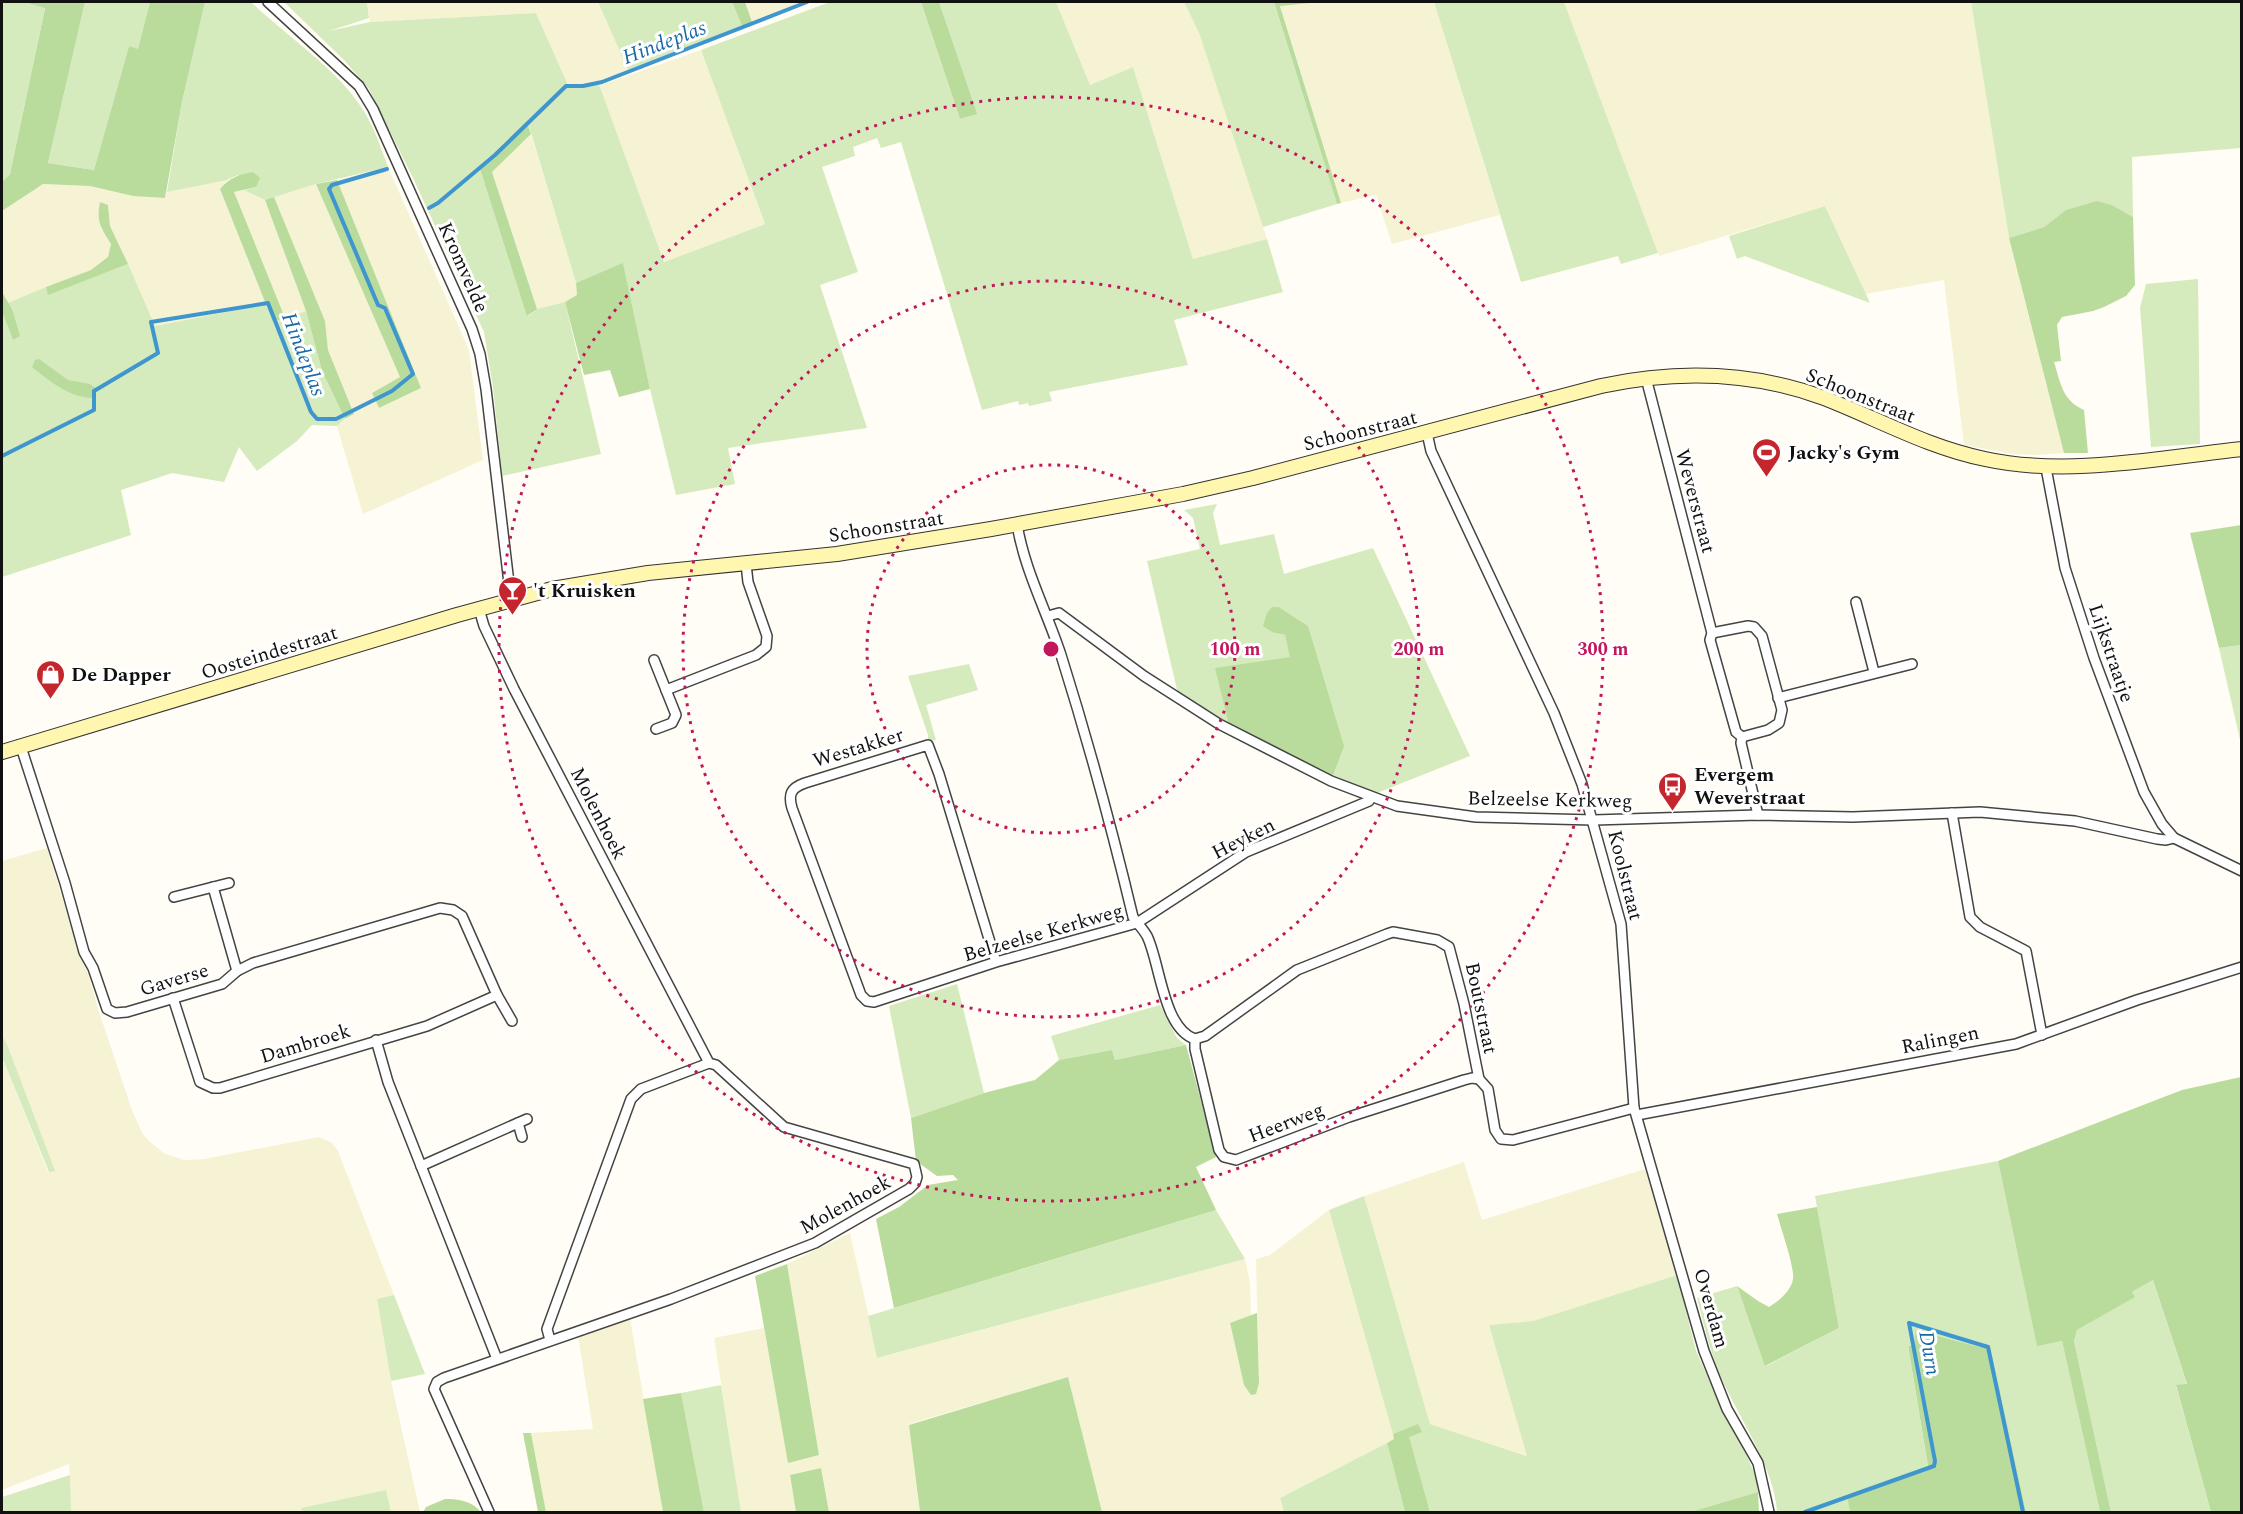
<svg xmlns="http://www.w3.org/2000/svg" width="2243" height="1514" viewBox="0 0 2243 1514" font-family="Spectral,serif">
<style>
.farmland{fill:#f6f3d4}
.green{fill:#d5ebbd}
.forest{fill:#b9dc9c}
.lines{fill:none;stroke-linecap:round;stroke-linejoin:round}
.stream{stroke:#3f96cf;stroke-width:4}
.street-casing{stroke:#444;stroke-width:12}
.secondary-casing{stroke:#333;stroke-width:16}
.street{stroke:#fff;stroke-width:9}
.secondary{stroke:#fff6b0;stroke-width:14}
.ring{fill:none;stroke:#c2185b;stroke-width:3;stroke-dasharray:3 6}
.labels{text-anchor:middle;stroke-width:6;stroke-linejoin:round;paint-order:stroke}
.street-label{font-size:20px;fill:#111;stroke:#fff}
.poi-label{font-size:20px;font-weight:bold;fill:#111;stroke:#fff;text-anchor:start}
.water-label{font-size:21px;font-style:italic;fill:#1768a6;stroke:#fff}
.centre{fill:#c2185b;stroke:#fff;stroke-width:3}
.ring-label{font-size:18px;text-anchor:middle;font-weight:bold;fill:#c2185b;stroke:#fff;stroke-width:6;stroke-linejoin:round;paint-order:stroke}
</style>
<rect width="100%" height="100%" fill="#fffdf5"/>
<g class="farmland">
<path d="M 367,2 L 598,2 L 628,70 L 598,82 L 568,85 L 536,13 L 370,22 Z"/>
<path d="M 745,2 L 805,2 L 752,22 Z"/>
<path d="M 1056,2 L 1184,2 L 1199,33 L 1267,239 L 1193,259 L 1133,67 L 1090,85 Z"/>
<path d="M 1319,2 L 1434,2 L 1500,215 L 1392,244 L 1376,195 L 1341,203 L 1280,5 Z"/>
<path d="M 1564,2 L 1971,2 L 2009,238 L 2064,453 L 2034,455 L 2012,454 L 1964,445 L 1944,280 L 1866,294 L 1825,206 L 1659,256 Z"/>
<path d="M 701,50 L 765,224 L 664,262 L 598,86 Z"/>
<path d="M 531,134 L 576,283 L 577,295 L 565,302 L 537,309 L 492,172 Z"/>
<path d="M 388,167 L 469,350 L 483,460 L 363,514 L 337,426 L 354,414 L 328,350 L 325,321 L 274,197 L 316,184 L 400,377 L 372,393 L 379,408 L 421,388 L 337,180 Z"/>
<path d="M 218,180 L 227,180 L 220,189 L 266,304 L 155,326 L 110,226 L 108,205 L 101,228 L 111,244 L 108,257 L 105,262 L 91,270 L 8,303 L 2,292 L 2,211 L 43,184 L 90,186 L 133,196 L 165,198 L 167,192 Z"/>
<path d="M 244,190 L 265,200 L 306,311 L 285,318 L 237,202 L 234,192 Z"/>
<path d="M 47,848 L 81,959 L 89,976 L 98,1009 L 133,1113 L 143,1134 L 150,1142 L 165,1154 L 185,1160 L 204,1159 L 319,1137 L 332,1143 L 338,1151 L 394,1295 L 377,1300 L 391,1381 L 420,1512 L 391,1512 L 386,1491 L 301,1508 L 302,1512 L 71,1512 L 69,1464 L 2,1490 L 2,1057 L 48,1172 L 54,1170 L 7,1044 L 2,1036 L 2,861 Z"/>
<path d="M 1464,1162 L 1482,1220 L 1645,1169 L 1677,1275 L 1533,1321 L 1489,1325 L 1528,1456 L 1430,1424 L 1364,1196 Z"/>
<path d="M 1329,1210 L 1395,1439 L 1280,1498 L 1284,1512 L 1102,1512 L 1068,1377 L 909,1424 L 920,1512 L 829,1512 L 821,1468 L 790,1475 L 796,1512 L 741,1512 L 714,1338 L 764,1328 L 788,1462 L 819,1455 L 787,1264 L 850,1233 L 878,1358 L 1245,1259 L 1250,1283 L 1251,1316 L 1230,1324 L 1244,1385 L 1259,1383 L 1256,1259 L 1270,1255 Z"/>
<path d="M 630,1319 L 663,1512 L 546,1512 L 531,1433 L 593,1429 L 578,1336 Z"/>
</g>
<g class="green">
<path d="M 2,2 L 24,2 L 45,7 L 10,174 L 2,182 Z"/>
<path d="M 85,2 L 150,2 L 138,50 L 129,46 L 94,170 L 48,163 Z"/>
<path d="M 205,2 L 251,2 C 285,35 333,66 359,104 C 373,123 380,146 388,167 L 316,184 L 265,200 L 244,190 L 256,187 L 238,175 L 227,180 L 167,192 L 182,102 Z"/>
<path d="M 284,2 L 367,2 L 369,18 L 329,31 L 370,22 L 536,13 L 568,85 L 598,82 L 664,262 L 765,224 L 701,50 L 830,2 L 921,2 L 960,119 L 976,114 L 939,2 L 1056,2 L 1090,85 L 1133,67 L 1193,259 L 1267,239 L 1283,292 L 1174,320 L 1188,365 L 1049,392 L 1052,401 L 1029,406 L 1028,403 L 1019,405 L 1018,401 L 982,410 L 901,142 L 881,148 L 877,138 L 853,147 L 855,156 L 822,167 L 858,272 L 820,285 L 867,428 L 728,448 L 735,484 L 676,495 L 650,389 L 623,264 L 576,283 L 529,126 L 480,169 L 528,316 L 537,309 L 565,302 L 601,454 L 502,476 L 493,387 L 484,332 L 413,178 L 369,89 L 345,61 Z"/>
<path d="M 598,2 L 732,2 L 742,26 L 628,70 Z"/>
<path d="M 1184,2 L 1274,2 L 1337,204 L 1263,227 L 1199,33 Z"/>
<path d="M 1434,2 L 1564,2 L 1658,253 L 1621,264 L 1618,256 L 1521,282 Z"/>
<path d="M 1971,2 L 2241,2 L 2241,148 L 2132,157 L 2133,217 L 2114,206 L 2066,210 L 2044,227 L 2009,238 Z"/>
<path d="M 1825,206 L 1866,294 L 1870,303 L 1745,256 L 1737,259 L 1729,236 Z"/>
<path d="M 128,264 L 155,326 L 266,304 L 274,322 L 306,311 L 322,371 L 345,419 L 337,426 L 312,425 L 297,441 L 257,471 L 239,447 L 224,482 L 172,473 L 121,490 L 131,535 L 2,577 L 2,312 L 13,340 L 12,309 L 8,303 L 46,287 L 49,294 Z"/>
<path d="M 2198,279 L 2200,444 L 2151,447 L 2140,308 L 2146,284 Z"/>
<path d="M 1217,504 L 1213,513 L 1220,545 L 1274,534 L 1284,574 L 1373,548 L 1470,756 L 1377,793 L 1376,796 L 1332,778 L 1308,626 L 1279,607 L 1273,633 L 1285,635 L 1291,657 L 1229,725 L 1178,694 L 1147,561 L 1200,549 L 1193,518 L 1184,510 Z"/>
<path d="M 2241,645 L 2241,744 L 2219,648 Z"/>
<path d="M 969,664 L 978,690 L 926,705 L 936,740 L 928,741 L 928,735 L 908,676 Z"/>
<path d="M 957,984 L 984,1093 L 911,1118 L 889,1006 Z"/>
<path d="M 1160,1005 L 1177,1038 L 1186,1045 L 1115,1060 L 1112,1050 L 1059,1060 L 1051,1036 Z"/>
<path d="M 2,1036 L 7,1044 L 55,1171 L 49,1172 L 2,1057 Z"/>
<path d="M 1998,1161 L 2037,1345 L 2062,1341 L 2100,1512 L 2026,1512 L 1990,1346 L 1980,1347 L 1915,1330 L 1915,1346 L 1908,1347 L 1928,1467 L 1848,1495 L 1850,1512 L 1777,1512 C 1775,1469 1739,1418 1721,1377 C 1710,1352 1704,1325 1697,1298 L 1737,1286 L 1766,1366 L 1839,1328 L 1815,1196 Z"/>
<path d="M 1364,1196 L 1430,1424 L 1527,1456 L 1489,1325 L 1533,1321 L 1677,1275 L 1696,1351 L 1723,1411 L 1746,1454 L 1756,1477 L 1758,1492 L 1690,1512 L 1430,1512 L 1408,1436 L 1421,1432 L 1418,1425 L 1393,1434 L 1329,1210 Z"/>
<path d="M 1216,1210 L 1245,1259 L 877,1358 L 868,1316 Z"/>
<path d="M 2153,1280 L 2187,1385 L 2176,1386 L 2211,1512 L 2111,1512 L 2074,1341 L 2077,1330 L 2134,1297 L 2132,1292 Z"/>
<path d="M 394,1295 L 425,1374 L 391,1381 L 377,1299 Z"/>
<path d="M 721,1385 L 741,1512 L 704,1512 L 681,1393 Z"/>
<path d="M 1387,1443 L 1405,1512 L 1284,1512 L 1280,1498 Z"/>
<path d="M 70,1475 L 71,1512 L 2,1512 L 2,1497 Z"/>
<path d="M 386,1490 L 391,1512 L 302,1512 L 301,1508 Z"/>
</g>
<g class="forest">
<path d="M 24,2 L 85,2 L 48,163 L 94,170 L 129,46 L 138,49 L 150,2 L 205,2 L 182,102 L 165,198 L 133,196 L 90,186 L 43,184 L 2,211 L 2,182 L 10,174 L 45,8 Z"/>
<path d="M 732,2 L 745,2 L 752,22 L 742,26 Z"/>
<path d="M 921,2 L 939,2 L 977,114 L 960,119 Z"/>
<path d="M 1274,2 L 1320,2 L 1280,6 L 1341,203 L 1337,204 Z"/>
<path d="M 528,125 L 531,134 L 492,172 L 537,309 L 527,316 L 480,169 Z"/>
<path d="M 253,172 L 260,178 L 256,187 L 234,192 L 285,318 L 273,322 L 220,189 C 230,177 238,175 253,172 Z"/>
<path d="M 337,180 L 421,388 L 379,408 L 372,393 L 400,377 L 316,184 Z"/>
<path d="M 274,197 L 325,321 L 328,350 L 354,414 L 345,419 L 322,371 L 306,311 L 265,200 Z"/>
<path d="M 2097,201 L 2114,206 L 2133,217 L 2135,285 L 2126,296 L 2104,307 L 2093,311 L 2062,317 L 2057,325 L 2061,361 L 2054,362 C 2061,384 2062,400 2084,410 L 2088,453 L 2064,453 L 2009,238 L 2044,227 L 2066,210 Z"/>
<path d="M 100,202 L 108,205 L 110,226 L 128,264 L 48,295 L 46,287 L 91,270 L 108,257 L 111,244 C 101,228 96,222 100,202 Z"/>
<path d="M 623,263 L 650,389 L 619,397 L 610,370 L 584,375 L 565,302 L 577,295 L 576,283 Z"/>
<path d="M 2,292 L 12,309 L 20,336 L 13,340 L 2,312 Z"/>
<path d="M 39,359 L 68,380 L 90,384 L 98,390 L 93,398 C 71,398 49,381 32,367 L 35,360 Z"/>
<path d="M 2241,525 L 2241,645 L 2219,648 L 2190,533 Z"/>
<path d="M 1272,607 L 1279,607 L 1308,626 L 1344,746 L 1332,778 L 1229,725 L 1215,668 L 1290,657 L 1285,635 L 1274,633 L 1263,626 L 1267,613 Z"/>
<path d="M 1186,1045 L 1216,1157 L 1196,1167 L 1216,1210 L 894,1308 L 876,1219 L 899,1207 L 928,1185 L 958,1180 L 953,1175 L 937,1176 L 916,1161 L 911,1118 L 984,1093 L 1035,1080 L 1059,1060 L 1112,1050 L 1115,1060 Z"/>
<path d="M 2241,1077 L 2241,1512 L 2211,1512 L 2176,1385 L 2187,1384 L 2153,1280 L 2132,1292 L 2135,1297 L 2077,1330 L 2074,1341 L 2111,1512 L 2100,1512 L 2062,1341 L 2037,1346 L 1998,1161 L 2182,1090 Z"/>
<path d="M 1817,1207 L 1839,1328 L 1765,1366 L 1737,1286 L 1758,1301 L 1769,1307 C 1779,1301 1791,1291 1793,1279 C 1795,1268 1781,1228 1777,1214 Z"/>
<path d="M 787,1264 L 819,1455 L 788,1463 L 755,1276 Z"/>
<path d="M 1257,1313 L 1259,1383 L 1256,1394 L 1251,1395 L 1244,1385 L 1230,1323 Z"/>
<path d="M 1915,1330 L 1980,1347 L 1990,1345 L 2026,1512 L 1850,1512 L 1847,1495 L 1928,1466 L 1908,1346 L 1915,1346 Z"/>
<path d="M 1068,1377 L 1102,1512 L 920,1512 L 909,1425 Z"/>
<path d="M 681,1393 L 704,1512 L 663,1512 L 643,1399 Z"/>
<path d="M 1418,1424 L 1422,1432 L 1409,1437 L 1430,1512 L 1405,1512 L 1387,1443 L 1394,1439 L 1393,1434 Z"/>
<path d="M 523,1433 L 531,1433 L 546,1512 L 538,1512 Z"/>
<path d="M 821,1468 L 829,1512 L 796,1512 L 790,1475 Z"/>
<path d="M 1758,1492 L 1759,1512 L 1690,1512 Z"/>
<path d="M 445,1499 C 460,1499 471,1501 481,1512 L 423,1512 L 426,1507 Z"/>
</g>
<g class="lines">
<g class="stream">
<path d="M 429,208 L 438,203 L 495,155 L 566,86 L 583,86 L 602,82 L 807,2"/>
<path d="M 2,456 L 94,410 L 94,391 L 158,353 L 151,322 L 268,303 L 311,412 L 317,419 L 336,419 L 392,391 L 413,374 L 385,308 L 378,305 L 329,189 L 332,185 L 387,169"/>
<path d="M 1805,1512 L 1934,1466 L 1935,1461 L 1909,1323 L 1988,1347 L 2023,1512"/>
</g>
<defs>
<g id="street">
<path d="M 268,2 L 359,86 L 373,109 L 472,329 L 480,354 L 486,389 L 511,600"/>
<path d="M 1646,378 L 1712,633 L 1710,640 L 1736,732 L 1742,737 L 1741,743 L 1758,815"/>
<path d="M 1427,433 L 1431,451 L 1554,713 L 1582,784 L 1621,924 L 1634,1108 L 1704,1351 L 1727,1409 L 1758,1463 L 1769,1512"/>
<path d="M 2046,468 L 2065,568 L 2094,658 L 2144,792 L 2162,824 L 2174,838 L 2242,871"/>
<path d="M 1017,524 C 1024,569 1047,612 1061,655 C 1088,741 1112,829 1133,917 C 1137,923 1143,929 1147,936 C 1160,962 1163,1029 1195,1039 L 1205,1036 L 1297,970 L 1387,934 L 1393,932 L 1437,940 L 1449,947 L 1464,1004 L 1479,1079 L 1488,1089 L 1495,1130 L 1501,1139 L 1513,1140 L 1634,1108"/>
<path d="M 1856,602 L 1874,672"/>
<path d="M 479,609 L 484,626 L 514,689 L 709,1063 L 716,1065 L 784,1127 L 914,1164 L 917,1177 L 915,1183 L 909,1189 L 815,1243 L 671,1299 L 444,1378 L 437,1382 L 434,1389 L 489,1512"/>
<path d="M 1048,616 L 1059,613 L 1144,676 L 1219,724 L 1331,781 L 1397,806 L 1476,817 L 1594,820 L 1758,815 L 1853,817 L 1980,812 L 2075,821 L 2157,839 L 2166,840 L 2174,838"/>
<path d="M 1712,633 L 1748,626 L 1754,627 L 1762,636 L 1782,710 L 1779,723 L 1768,730 L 1742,737"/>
<path d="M 654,660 L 676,715 L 672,723 L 656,729"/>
<path d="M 666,690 L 756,655 L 766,647 L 767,636 L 748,582 L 746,564"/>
<path d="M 1778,698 L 1912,664"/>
<path d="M 21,747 L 65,883 L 84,952 L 93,968 L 107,1009 L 115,1013 L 127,1012 L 222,984 L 237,971 L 253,963 L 440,908 L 453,910 L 462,916 L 497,995 L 512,1021"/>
<path d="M 1952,813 L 1970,917 L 1980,927 L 2026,951 L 2042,1035"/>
<path d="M 213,887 L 237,971"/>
<path d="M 174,897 L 229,883"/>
<path d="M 996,962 L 939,774 L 928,745 L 805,783 C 791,788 788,794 792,808 L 861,995 L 867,1001 L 874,1002 L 996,962 L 1137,923 L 1246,852 L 1369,801 L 1371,798"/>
<path d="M 173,998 L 200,1082 L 213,1088 L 220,1088 L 427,1026 L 497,995"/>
<path d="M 1195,1039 L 1195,1049 L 1219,1150 L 1224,1157 L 1236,1160 L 1349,1117 L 1464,1080 L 1472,1078 L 1479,1079"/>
<path d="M 376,1040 L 388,1082 L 497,1359"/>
<path d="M 1637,1115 L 2016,1044 L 2137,1000 L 2242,967"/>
<path d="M 518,1123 L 522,1137"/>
<path d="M 421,1166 L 527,1119"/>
<path d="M 550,1340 L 547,1329 L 631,1099 L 641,1089 L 709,1063"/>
</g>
<path id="secondary" d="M 2,752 L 457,615 L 552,589 L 648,573 L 837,554 L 991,529 L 1183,494 L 1253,478 L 1601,386 C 1676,370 1751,371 1824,398 C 1878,419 1927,447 1985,459 C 2067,477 2158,458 2242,449"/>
</defs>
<use href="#street" class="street-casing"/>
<use href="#secondary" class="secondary-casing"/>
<use href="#street" class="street"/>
<use href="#secondary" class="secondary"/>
</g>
<g class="ring">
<circle cx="1051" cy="649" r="184"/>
<circle cx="1051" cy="649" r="368"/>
<circle cx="1051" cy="649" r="552"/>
</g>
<defs>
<symbol id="stadium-pin" viewBox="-11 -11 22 30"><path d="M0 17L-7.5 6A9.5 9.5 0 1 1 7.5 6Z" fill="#c4262e" stroke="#fff"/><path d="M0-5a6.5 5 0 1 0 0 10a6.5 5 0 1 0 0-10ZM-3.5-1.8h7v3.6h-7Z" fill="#fff"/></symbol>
<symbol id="bar-pin" viewBox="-11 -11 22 30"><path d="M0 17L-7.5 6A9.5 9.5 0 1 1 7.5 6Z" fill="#c4262e" stroke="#fff"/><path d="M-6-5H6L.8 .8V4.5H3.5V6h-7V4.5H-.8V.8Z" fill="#fff"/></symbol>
<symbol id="shop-pin" viewBox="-11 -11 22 30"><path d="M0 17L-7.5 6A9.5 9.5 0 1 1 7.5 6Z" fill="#c4262e" stroke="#fff"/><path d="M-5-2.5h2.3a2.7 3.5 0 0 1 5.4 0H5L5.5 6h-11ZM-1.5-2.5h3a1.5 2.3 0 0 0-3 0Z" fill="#fff"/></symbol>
<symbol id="bus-pin" viewBox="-11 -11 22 30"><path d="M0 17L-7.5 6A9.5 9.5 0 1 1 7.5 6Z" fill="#c4262e" stroke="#fff"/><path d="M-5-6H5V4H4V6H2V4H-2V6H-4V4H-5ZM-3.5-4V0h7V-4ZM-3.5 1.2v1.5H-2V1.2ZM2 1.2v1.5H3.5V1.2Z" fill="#fff"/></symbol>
</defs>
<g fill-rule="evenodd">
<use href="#stadium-pin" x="1750" y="436" width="33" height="45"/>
<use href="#bar-pin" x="496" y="574" width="33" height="45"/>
<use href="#shop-pin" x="34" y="658" width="33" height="45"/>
<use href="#bus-pin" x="1656" y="770" width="33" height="45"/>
</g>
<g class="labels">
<g class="street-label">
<text transform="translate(464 267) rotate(66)" y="7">Kromvelde</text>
<text transform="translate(1861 395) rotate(22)" y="7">Schoonstraat</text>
<text transform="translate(1360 430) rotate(-14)" y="7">Schoonstraat</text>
<text transform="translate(1696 501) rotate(75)" y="7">Weverstraat</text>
<text transform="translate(886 526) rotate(-9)" y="7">Schoonstraat</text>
<text transform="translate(269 652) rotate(-17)" y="7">Oosteindestraat</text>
<text transform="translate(2112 653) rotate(71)" y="7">Lijkstraatje</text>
<text transform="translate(858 747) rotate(-17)" y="7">Westakker</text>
<text transform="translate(1550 799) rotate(1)" y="7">Belzeelse Kerkweg</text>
<text transform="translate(599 813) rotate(63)" y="7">Molenhoek</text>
<text transform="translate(1243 838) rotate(-27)" y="7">Heyken</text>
<text transform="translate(1626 875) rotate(76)" y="7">Koolstraat</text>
<text transform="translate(1043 932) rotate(-16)" y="7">Belzeelse Kerkweg</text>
<text transform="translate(174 979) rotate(-17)" y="7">Gaverse</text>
<text transform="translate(1482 1008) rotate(78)" y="7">Boutstraat</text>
<text transform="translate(1940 1039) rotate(-11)" y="7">Ralingen</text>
<text transform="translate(305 1043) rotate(-17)" y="7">Dambroek</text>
<text transform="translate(1286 1122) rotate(-21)" y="7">Heerweg</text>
<text transform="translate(845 1204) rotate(-29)" y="7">Molenhoek</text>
<text transform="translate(1712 1308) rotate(74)" y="7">Overdam</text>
</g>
<g class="poi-label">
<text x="1788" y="459">Jacky's Gym</text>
<text x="533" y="597">'t Kruisken</text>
<text x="71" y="681">De Dapper</text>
<text x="1694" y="781">Evergem<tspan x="1694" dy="23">Weverstraat</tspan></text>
</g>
<g class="water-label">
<text transform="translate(664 42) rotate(-21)" y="7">Hindeplas</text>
<text transform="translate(304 354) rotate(69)" y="7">Hindeplas</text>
<text transform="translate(1930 1353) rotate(80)" y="7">Durn</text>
</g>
</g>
<circle cx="1051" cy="649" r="9" class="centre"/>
<g class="ring-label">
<text x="1235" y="655">100 m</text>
<text x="1419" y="655">200 m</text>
<text x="1603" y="655">300 m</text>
</g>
<rect width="2243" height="1514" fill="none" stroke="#111111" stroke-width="6"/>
</svg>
